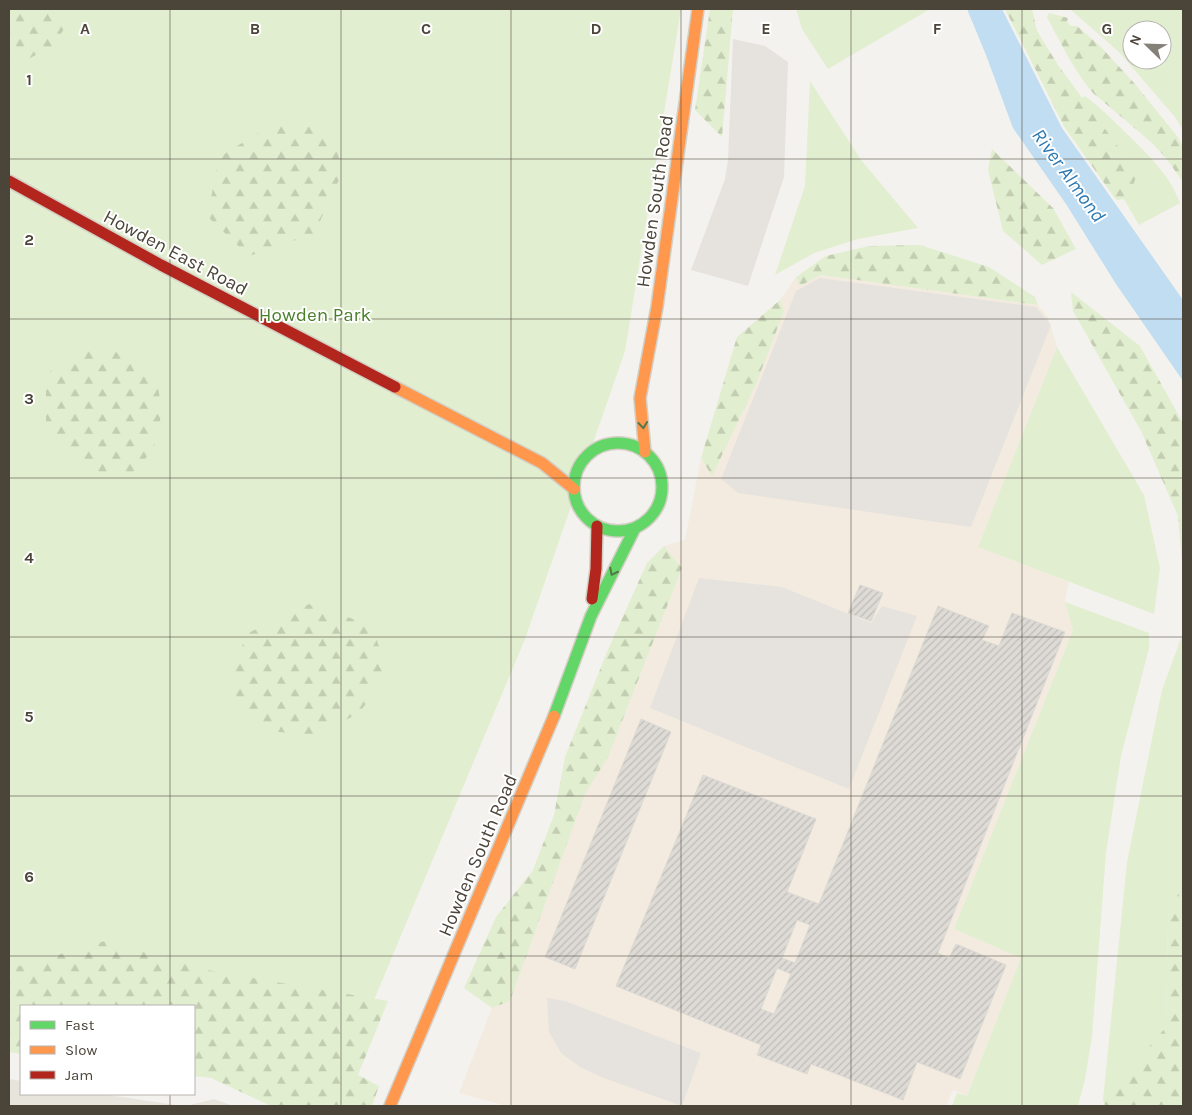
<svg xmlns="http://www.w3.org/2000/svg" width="1192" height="1115" viewBox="0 0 1192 1115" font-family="Karla,sans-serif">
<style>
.residential{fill:#e7e4dc}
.commercial{fill:#f3ebdf}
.green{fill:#e1eecf;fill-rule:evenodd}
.forest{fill:url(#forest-firs)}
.parking{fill:#e6e3df}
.water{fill:#c0ddf1}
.building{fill:url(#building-hatch);stroke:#dcd9d4;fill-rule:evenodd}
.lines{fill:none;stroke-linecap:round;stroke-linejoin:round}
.fast-casing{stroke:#d3cfc5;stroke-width:14}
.slow-casing{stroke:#d3cfc5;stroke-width:14}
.jam-casing{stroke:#d3cfc5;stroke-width:14}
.fast{stroke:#63d668;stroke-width:11}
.slow{stroke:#ff974d;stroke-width:11}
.jam{stroke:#b3261e;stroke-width:11}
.oneway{stroke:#537749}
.grid{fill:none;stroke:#4b4439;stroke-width:1;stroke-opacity:0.55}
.labels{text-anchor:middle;stroke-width:4;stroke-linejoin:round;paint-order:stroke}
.street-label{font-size:19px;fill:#4b4439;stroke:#fff}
.park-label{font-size:19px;fill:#4a7f2a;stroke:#fff}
.water-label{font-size:20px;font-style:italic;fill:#2e7ab2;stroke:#fff}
.grid-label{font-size:16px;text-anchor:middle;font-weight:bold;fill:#4b4439;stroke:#fff;stroke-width:4;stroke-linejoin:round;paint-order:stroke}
</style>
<defs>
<pattern id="forest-firs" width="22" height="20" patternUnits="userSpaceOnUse" patternTransform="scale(1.25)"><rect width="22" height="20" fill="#e1eecf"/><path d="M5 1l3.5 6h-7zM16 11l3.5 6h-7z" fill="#c3cdb2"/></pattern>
<pattern id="building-hatch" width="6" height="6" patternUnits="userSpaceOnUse" patternTransform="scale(1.25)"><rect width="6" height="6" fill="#dedbd6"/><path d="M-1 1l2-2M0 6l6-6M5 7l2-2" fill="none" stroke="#c0bdb8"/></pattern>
</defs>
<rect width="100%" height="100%" fill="#f4f2ee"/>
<g class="residential">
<path d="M 9,1079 L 21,1081 L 21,1094 L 102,1094 L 182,1106 L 9,1106 Z"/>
<path d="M 214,1099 L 233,1106 L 186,1106 Z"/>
</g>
<path class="commercial" d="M 821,275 L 1038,305 L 1048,317 L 1057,347 L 978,547 L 1069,582 L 1065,602 L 1073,630 L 954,929 L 1021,958 L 967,1096 L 953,1090 L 946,1106 L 507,1106 L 459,1093 L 492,1008 L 510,1001 L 585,794 L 608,757 L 682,568 L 664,546 L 685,540 L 701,458 L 712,475 L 784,311 L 780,300 L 796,277 L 800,286 Z"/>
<g class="green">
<path d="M 9,9 L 681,9 L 625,351 L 525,639 L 356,1043 L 194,1006 L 9,978 Z"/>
<path d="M 796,9 L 930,9 L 828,69 L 802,29 Z"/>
<path d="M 1070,9 L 1183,9 L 1183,130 L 1175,117 L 1119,52 ZM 1132,30 L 1162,30 L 1162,60 L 1132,60 Z"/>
<path d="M 810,81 L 861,160 L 918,228 L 858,239 L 814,253 L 775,275 L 805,186 Z"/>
<path d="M 1085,96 C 1101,108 1114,121 1128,135 C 1150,157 1169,174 1180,203 L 1139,225 L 1124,199 L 1131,191 L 1135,177 L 1128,160 L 1082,98 Z"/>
<path d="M 1057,347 L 1144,495 L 1160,568 L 1154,614 L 978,547 Z"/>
<path d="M 1065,602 L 1149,633 L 1149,648 L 1121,756 L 1106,853 L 1092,1036 L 1085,1079 L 1078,1106 L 952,1106 L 957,1093 L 967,1096 L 1021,958 L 954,929 L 1073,630 Z"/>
<path d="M 1183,633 L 1183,883 L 1168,916 L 1166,1027 L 1103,1100 L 1127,862 L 1162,690 Z"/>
</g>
<g class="forest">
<path d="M 9,9 L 77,9 L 53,46 L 9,69 Z"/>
<path d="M 710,9 L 733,9 L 722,137 L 695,110 Z"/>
<path d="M 1005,9 L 1032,9 L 1037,31 L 1058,65 L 1128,160 L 1136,177 L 1131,191 L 1124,199 L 1117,200 L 1114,197 L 1065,128 Z"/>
<path d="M 1049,13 L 1068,18 L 1067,22 L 1071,26 L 1077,26 L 1101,47 L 1135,84 L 1177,136 L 1183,146 L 1183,182 L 1166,158 L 1151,142 L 1093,93 C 1074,71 1061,43 1047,17 Z"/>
<path d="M 274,123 L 327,129 L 344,169 L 314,234 L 249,256 L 208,217 L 218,158 Z"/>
<path d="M 992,149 L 1053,208 L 1076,249 L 1042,265 L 1003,231 L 988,170 Z"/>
<path d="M 920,245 L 989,267 L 1035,297 L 1038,305 L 821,275 L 800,286 L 796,277 L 826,256 L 869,246 Z"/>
<path d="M 1071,292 L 1140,346 L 1183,423 L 1183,572 L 1178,516 L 1141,431 L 1073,311 Z"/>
<path d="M 780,300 L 784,311 L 756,384 L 712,476 L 701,458 L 737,337 Z"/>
<path d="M 85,347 L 127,354 L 156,375 L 162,412 L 153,450 L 128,478 L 83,468 L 46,430 L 46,374 Z"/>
<path d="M 664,546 L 682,568 L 608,757 L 585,794 L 510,1001 L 492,1008 L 464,988 L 496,917 L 533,870 L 554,815 L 565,757 L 607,652 L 647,563 Z"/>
<path d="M 309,604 L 371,625 L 389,673 L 359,713 L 316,736 L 262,730 L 230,687 L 246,634 Z"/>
<path d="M 1183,883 L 1183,1106 L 1105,1106 L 1103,1100 L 1166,1027 L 1168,916 Z"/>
<path d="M 105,941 L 212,971 L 388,1001 L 358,1075 L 379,1086 L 372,1106 L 271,1106 L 211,1078 L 194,1076 L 194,1006 L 21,1006 L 21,1054 L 9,1052 L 9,969 Z"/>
</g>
<g class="parking">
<path d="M 733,39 L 765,46 L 788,62 L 784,177 L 748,286 L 691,270 L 725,179 L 728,160 Z"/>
<path d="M 820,278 L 1036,307 L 1051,325 L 971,527 L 738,493 L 721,479 L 796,291 Z"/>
<path d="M 699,578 L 782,587 L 871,623 L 882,606 L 917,616 L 849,789 L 650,708 Z"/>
<path d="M 547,998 L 565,1001 L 701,1053 L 682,1106 L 601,1077 L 580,1067 L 561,1053 L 549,1032 Z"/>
</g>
<path class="water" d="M 967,9 L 1002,9 L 1062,128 L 1183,300 L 1183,381 L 1116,284 L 1066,204 L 1013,128 L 986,55 Z"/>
<g class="building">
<path d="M 860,585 L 883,593 L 871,621 L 848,613 Z"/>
<path d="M 938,606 L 989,626 L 982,640 L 999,646 L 1012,613 L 1065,632 L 938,953 L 949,958 L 956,944 L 1006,965 L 960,1079 L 917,1062 L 903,1100 L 811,1064 L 807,1074 L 757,1055 L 761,1045 L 616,986 L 703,775 L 816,819 L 787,892 L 819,904 ZM 797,920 L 810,925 L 795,963 L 782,958 ZM 777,968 L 791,974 L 774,1014 L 761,1009 Z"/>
<path d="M 641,719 L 671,732 L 575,969 L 545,957 Z"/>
</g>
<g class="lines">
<defs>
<g id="fast">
<circle cx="618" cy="487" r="44"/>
<path d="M 554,716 L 591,616 L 635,528"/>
</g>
<g id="slow">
<path d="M 395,387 L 542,463 L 574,489"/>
<path d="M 645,452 L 640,398 L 657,307 L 698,9"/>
<path d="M 390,1106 L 554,716"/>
</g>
<g id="jam">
<path d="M 9,181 L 161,265 L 395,387"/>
<path d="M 592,599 L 596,569 L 597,526"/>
</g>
</defs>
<use href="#fast" class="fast-casing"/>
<use href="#slow" class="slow-casing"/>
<use href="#jam" class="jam-casing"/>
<use href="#fast" class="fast"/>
<use href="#slow" class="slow"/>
<use href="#jam" class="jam"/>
</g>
<defs><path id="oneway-chevron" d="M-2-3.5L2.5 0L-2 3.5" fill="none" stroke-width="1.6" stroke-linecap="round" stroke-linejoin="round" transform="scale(1.25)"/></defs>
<g class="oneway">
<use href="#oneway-chevron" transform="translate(643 425) rotate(84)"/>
<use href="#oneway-chevron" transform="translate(613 572) rotate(117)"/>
</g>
<path class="grid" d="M 170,9 L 170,1006M 341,9 L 341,1106M 511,9 L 511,1106M 681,9 L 681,1106M 851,9 L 851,1106M 1022,9 L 1022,1106M 9,159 L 1183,159M 9,319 L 1183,319M 9,478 L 1183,478M 9,637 L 1183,637M 9,796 L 1183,796M 9,956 L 1183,956M 170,1094 L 170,1106"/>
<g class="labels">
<g class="street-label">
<text transform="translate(654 201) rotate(-82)" y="7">Howden South Road</text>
<text transform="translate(176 252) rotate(28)" y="7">Howden East Road</text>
<text transform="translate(477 855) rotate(-67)" y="7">Howden South Road</text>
</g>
<g class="park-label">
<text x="315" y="321">Howden Park</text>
</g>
<g class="water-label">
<text transform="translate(1069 175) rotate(54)" y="7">River Almond</text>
</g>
</g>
<g class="grid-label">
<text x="85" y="34">A</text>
<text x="255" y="34">B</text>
<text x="426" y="34">C</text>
<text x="596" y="34">D</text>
<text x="766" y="34">E</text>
<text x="937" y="34">F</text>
<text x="1107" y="34">G</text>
<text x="29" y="85">1</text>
<text x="29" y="245">2</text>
<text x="29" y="404">3</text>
<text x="29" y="563">4</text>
<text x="29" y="722">5</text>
<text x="29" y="882">6</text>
</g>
<rect width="1192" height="1115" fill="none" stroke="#4b4439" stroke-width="20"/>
<rect x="20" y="1005" width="175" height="90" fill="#ffffff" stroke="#b7b4b0"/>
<rect x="30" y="1021" width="25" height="8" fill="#63d668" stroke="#b7b4b0"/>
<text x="65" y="1030" font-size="15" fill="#4b4439">Fast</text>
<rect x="30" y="1046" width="25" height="8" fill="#ff974d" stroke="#b7b4b0"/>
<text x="65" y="1055" font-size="15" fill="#4b4439">Slow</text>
<rect x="30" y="1071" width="25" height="8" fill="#b3261e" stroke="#b7b4b0"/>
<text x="65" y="1080" font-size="15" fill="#4b4439">Jam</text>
<g transform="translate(1147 45) rotate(293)"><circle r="24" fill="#ffffff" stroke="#b7b4b0"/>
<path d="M0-4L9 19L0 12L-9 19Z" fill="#868178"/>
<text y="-8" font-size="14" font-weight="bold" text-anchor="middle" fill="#4b4439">N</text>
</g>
</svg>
